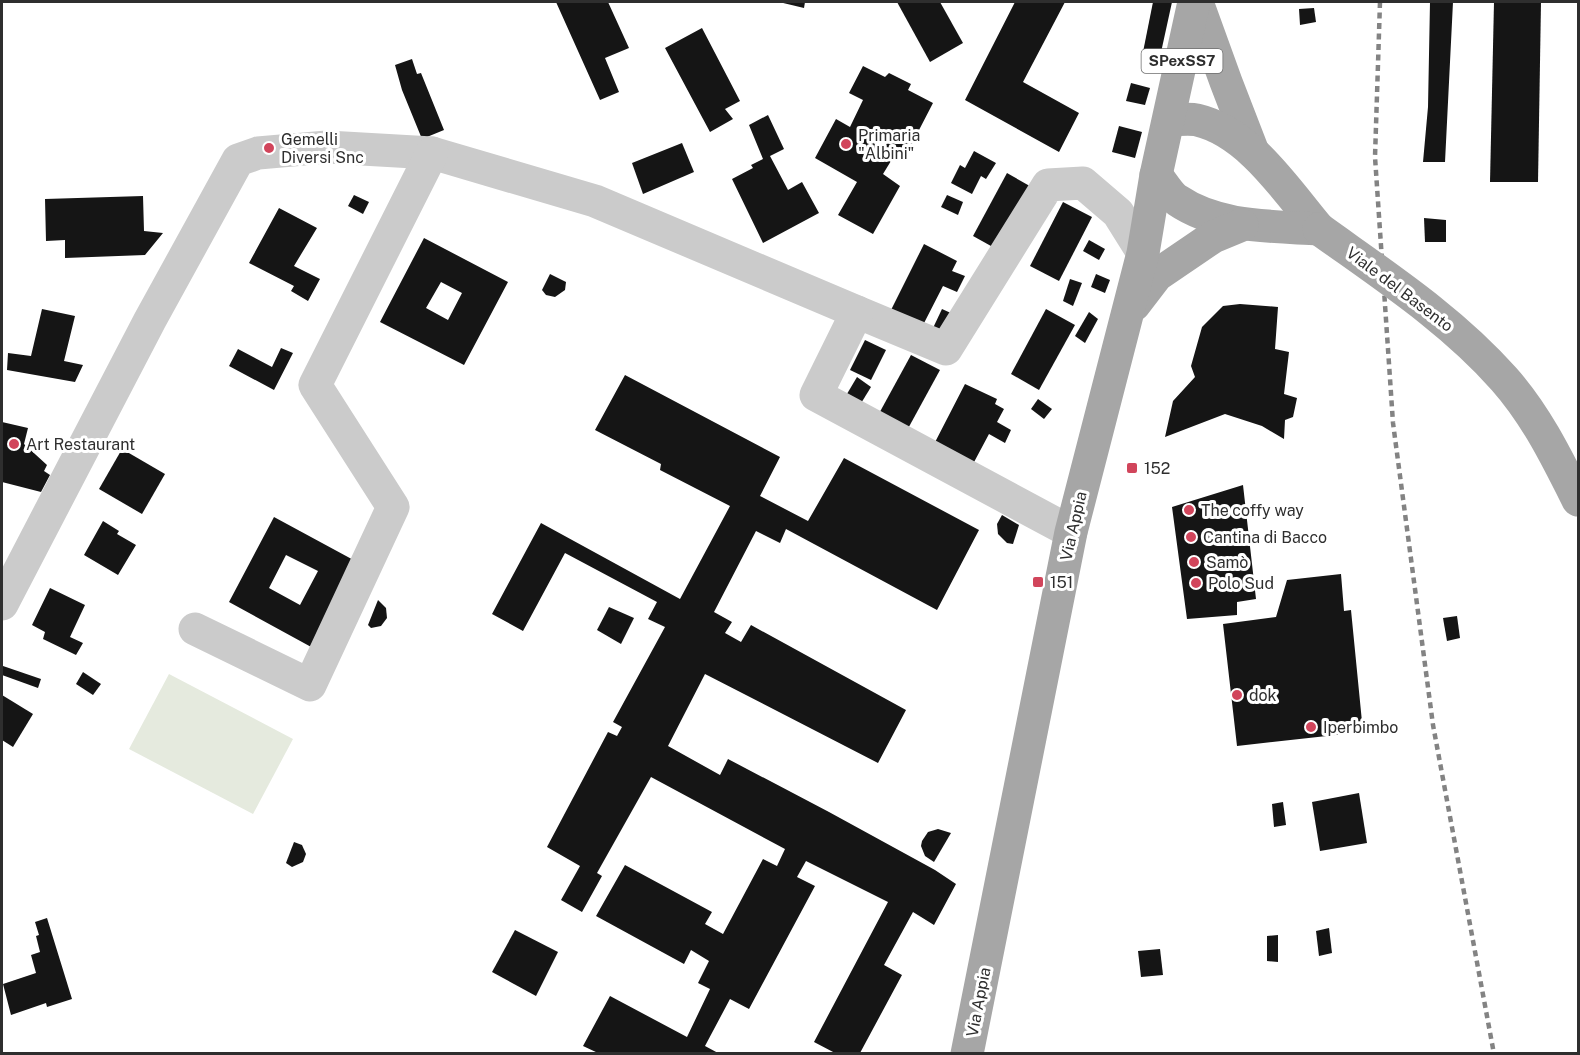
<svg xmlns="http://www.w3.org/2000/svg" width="1580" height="1055" viewBox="0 0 1580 1055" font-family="'Public Sans',sans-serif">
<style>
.pitch{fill:#e5eade}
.building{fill:#151515;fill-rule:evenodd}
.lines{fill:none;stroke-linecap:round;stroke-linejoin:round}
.minor{stroke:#cbcbcb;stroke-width:33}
.major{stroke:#a6a6a6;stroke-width:33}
.rail{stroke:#838383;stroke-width:4.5;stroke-dasharray:6 4.5;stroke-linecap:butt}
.major-bridge{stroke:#a6a6a6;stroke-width:33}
.poi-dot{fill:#d1455b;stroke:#fff;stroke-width:2}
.labels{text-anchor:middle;stroke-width:6;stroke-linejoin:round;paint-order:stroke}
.shield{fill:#fff;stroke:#6d6d6d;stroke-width:1.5}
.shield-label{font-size:15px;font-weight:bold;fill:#2e2e2e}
.poi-label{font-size:16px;fill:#2e2e2e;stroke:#fff;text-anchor:start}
.street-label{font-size:16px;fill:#2e2e2e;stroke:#fff}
</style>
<rect width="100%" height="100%" fill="#fff"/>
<path class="pitch" d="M 169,674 L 293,739 L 253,814 L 129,749 Z"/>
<g class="building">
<path d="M 556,2 L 608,2 L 629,48 L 605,58 L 619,92 L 600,100 Z"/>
<path d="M 779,2 L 805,2 L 804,8 Z"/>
<path d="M 897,2 L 940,2 L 963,43 L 930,62 Z"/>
<path d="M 1015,2 L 1065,2 L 1023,82 L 1079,113 L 1059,152 L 965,100 Z"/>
<path d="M 1153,2 L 1172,2 L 1158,66 L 1141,62 Z"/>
<path d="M 1430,2 L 1453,2 L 1445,162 L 1423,162 L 1428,107 Z"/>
<path d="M 1494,2 L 1541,2 L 1538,182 L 1490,182 Z"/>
<path d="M 1314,8 L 1316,22 L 1300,25 L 1299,9 Z"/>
<path d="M 702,28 L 740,101 L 725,109 L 733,119 L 710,132 L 665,48 Z"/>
<path d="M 412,59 L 417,74 L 421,73 L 444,130 L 422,139 L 402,90 L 395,65 Z"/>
<path d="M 863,66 L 885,77 L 889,73 L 911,84 L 908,90 L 933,103 L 903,161 L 894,156 L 883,174 L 900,186 L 873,234 L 838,215 L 857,182 L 815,158 L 836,119 L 850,127 L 863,100 L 849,93 Z"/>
<path d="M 1131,83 L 1150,88 L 1145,105 L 1126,101 Z"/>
<path d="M 768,115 L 784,149 L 770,156 L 788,190 L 802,182 L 819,213 L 763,243 L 732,179 L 753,168 L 751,165 L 763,159 L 749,125 Z"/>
<path d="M 1119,126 L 1142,132 L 1135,158 L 1112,152 Z"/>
<path d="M 682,143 L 694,172 L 643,194 L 632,163 Z"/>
<path d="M 974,151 L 996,163 L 986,179 L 981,176 L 972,194 L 951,183 L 960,165 L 965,168 Z"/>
<path d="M 1007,173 L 1035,189 L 1000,251 L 973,236 Z"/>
<path d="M 354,195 L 369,202 L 363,214 L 348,206 Z"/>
<path d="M 947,195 L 963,202 L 958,215 L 941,207 Z"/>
<path d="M 143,196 L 144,231 L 163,233 L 145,255 L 65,258 L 65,240 L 46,241 L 45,199 Z"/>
<path d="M 1063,202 L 1092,217 L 1059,281 L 1030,266 Z"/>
<path d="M 279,208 L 317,228 L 294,266 L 320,279 L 308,301 L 291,291 L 294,286 L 249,263 Z"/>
<path d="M 1424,218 L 1446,220 L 1446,242 L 1425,242 Z"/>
<path d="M 424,238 L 508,282 L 464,365 L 380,322 ZM 441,282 L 462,293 L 448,320 L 426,308 Z"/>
<path d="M 1089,240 L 1105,249 L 1099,260 L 1083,251 Z"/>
<path d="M 924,244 L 957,261 L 952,271 L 965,276 L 957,292 L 943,286 L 922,327 L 891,310 Z"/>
<path d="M 550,274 L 566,282 L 565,290 L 555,297 L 546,295 L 542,290 Z"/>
<path d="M 1096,274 L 1110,280 L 1105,293 L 1091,287 Z"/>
<path d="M 1070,279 L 1082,283 L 1073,306 L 1063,301 Z"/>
<path d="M 1240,304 L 1278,307 L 1275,349 L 1289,352 L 1284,394 L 1297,398 L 1293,417 L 1285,420 L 1284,439 L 1262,426 L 1225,414 L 1165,437 L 1173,401 L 1195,377 L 1191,366 L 1202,327 L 1223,306 Z"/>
<path d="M 42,309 L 75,316 L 64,361 L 83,365 L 75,382 L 7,370 L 8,353 L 31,356 Z"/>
<path d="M 942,309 L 953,314 L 943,333 L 933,328 Z"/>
<path d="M 1046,309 L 1075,325 L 1039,390 L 1011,374 Z"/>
<path d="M 1089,312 L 1098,319 L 1085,343 L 1075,336 Z"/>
<path d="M 865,340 L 886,350 L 871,380 L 850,370 Z"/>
<path d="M 281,348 L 293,353 L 274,390 L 229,366 L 238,349 L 272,367 Z"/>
<path d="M 911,355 L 940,370 L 905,434 L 876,419 Z"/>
<path d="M 625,375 L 780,457 L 760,496 L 808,521 L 844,458 L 979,530 L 937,610 L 786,529 L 780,543 L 756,531 L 714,612 L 732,622 L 725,633 L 741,642 L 751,625 L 906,710 L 878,763 L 705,674 L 668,746 L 720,775 L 728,759 L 829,812 L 935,870 L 956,884 L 934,925 L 913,912 L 884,965 L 902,975 L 860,1053 L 835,1053 L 814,1042 L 888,902 L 806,861 L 797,877 L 815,886 L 749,1009 L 730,999 L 705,1046 L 718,1053 L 598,1053 L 583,1046 L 610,996 L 687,1037 L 710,989 L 698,983 L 709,961 L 691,950 L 684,964 L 596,916 L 625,865 L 712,912 L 705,924 L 723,934 L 763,859 L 777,866 L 785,849 L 651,777 L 597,873 L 602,876 L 582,912 L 561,900 L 580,866 L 547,847 L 608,732 L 617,736 L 622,727 L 613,722 L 665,627 L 648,619 L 657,602 L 565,553 L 523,631 L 492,614 L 541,523 L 680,599 L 730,506 L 660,470 L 661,464 L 595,430 Z"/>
<path d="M 857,377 L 871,387 L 855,413 L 841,404 Z"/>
<path d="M 965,384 L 997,399 L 995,404 L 1004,409 L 997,422 L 1011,430 L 1005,443 L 989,434 L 973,464 L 931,450 Z"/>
<path d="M 1038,399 L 1052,409 L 1044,419 L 1031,409 Z"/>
<path d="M 2,422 L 28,428 L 24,444 L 47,465 L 44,471 L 50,475 L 41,492 L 2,482 Z"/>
<path d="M 122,449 L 165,474 L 142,514 L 99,489 Z"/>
<path d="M 1243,485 L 1256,599 L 1237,602 L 1237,615 L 1187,619 L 1172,507 Z"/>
<path d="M 1002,515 L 1019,525 L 1013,544 L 1007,543 L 998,534 L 997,524 Z"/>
<path d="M 274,517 L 359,563 L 313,648 L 229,602 ZM 286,555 L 318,571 L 300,605 L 269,588 Z"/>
<path d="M 103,521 L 119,531 L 117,534 L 136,545 L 118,575 L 84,555 Z"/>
<path d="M 1341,574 L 1344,611 L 1351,610 L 1363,732 L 1237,746 L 1223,624 L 1276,617 L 1287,580 Z"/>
<path d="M 50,588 L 85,605 L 70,637 L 83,643 L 76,655 L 43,639 L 45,632 L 32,625 Z"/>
<path d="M 378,600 L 386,608 L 387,618 L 381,626 L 371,628 L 368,625 Z"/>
<path d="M 609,607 L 634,618 L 621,644 L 597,630 Z"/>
<path d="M 1457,616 L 1460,638 L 1447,641 L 1443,618 Z"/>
<path d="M 3,666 L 41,679 L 38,688 L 2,675 Z"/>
<path d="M 83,672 L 101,684 L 93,695 L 76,684 Z"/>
<path d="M 2,695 L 33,714 L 13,747 L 2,740 Z"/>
<path d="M 1359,793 L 1367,843 L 1320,851 L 1312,802 Z"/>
<path d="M 1283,802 L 1286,825 L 1274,827 L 1272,804 Z"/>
<path d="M 938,829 L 951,833 L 934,862 L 925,856 L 921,846 L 922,841 L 928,832 Z"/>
<path d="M 294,842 L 302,845 L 306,854 L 303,862 L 292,867 L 286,863 Z"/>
<path d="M 47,918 L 72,999 L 47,1007 L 46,1003 L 11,1015 L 3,984 L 36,973 L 31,955 L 40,952 L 36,936 L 39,935 L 35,922 Z"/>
<path d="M 1329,928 L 1332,953 L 1319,956 L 1316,931 Z"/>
<path d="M 515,930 L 558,952 L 536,996 L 492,972 Z"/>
<path d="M 1278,935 L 1278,962 L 1267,961 L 1267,936 Z"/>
<path d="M 1160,949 L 1163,975 L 1141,977 L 1138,951 Z"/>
</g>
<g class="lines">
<g class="minor">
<path d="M 857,312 L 946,349 L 1048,185 L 1083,183 L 1118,213 L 1143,253"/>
<path d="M 2,604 L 150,320 L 238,160 L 258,153 L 327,147 L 432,153 L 595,201 L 857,312 L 816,395 L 1071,532"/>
<path d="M 195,629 L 310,685 L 393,507 L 315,385 L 432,153"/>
</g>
<g class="major">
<path d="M 1197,2 L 1226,82 L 1253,152"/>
<path d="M 1169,120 C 1178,120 1188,118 1197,120 C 1249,132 1286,190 1319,229"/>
<path d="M 1156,175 C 1162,182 1169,195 1177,200 C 1218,228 1271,226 1319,229"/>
<path d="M 1134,305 L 1157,275 L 1213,237 L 1242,225"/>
<path d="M 967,1054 L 1071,532 L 1143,253 L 1156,175 L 1194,2"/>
</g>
<path class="rail" d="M 1380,2 L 1375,157 L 1393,423 L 1433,725 L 1494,1054"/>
<path class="major-bridge" d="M 1319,229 C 1383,275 1451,319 1504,379 C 1536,415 1557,458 1578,500"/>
</g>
<g class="poi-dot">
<circle cx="846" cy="144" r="6"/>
<circle cx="269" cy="148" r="6"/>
<circle cx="14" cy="444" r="6"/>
<rect x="1126" y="462" width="12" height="12" rx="3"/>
<circle cx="1189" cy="510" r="6"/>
<circle cx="1191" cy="537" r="6"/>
<circle cx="1194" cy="562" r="6"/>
<rect x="1032" y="576" width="12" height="12" rx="3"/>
<circle cx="1196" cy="583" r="6"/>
<circle cx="1237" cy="695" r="6"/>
<circle cx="1311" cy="727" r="6"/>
</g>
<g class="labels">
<rect class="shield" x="1141.5" y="49" width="81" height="24" rx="4.5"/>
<g class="shield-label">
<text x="1182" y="66">SPexSS7</text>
</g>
<g class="poi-label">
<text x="858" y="141">Primaria<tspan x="858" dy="18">"Albini"</tspan></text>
<text x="281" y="145">Gemelli<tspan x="281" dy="18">Diversi Snc</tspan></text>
<text x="26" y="450">Art Restaurant</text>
<text x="1144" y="474">152</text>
<text x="1201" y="516">The coffy way</text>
<text x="1203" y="543">Cantina di Bacco</text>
<text x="1206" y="568">Samò</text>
<text x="1050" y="588">151</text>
<text x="1208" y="589">Polo Sud</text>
<text x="1249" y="701">dok</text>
<text x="1323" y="733">Iperbimbo</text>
</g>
<g class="street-label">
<text transform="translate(1400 289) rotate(37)" y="6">Viale del Basento</text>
<text transform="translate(1073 526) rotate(-77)" y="6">Via Appia</text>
<text transform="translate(978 1002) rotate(-79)" y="6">Via Appia</text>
</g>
</g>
<rect width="1580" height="1055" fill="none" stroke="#2e2e2e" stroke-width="6"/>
</svg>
